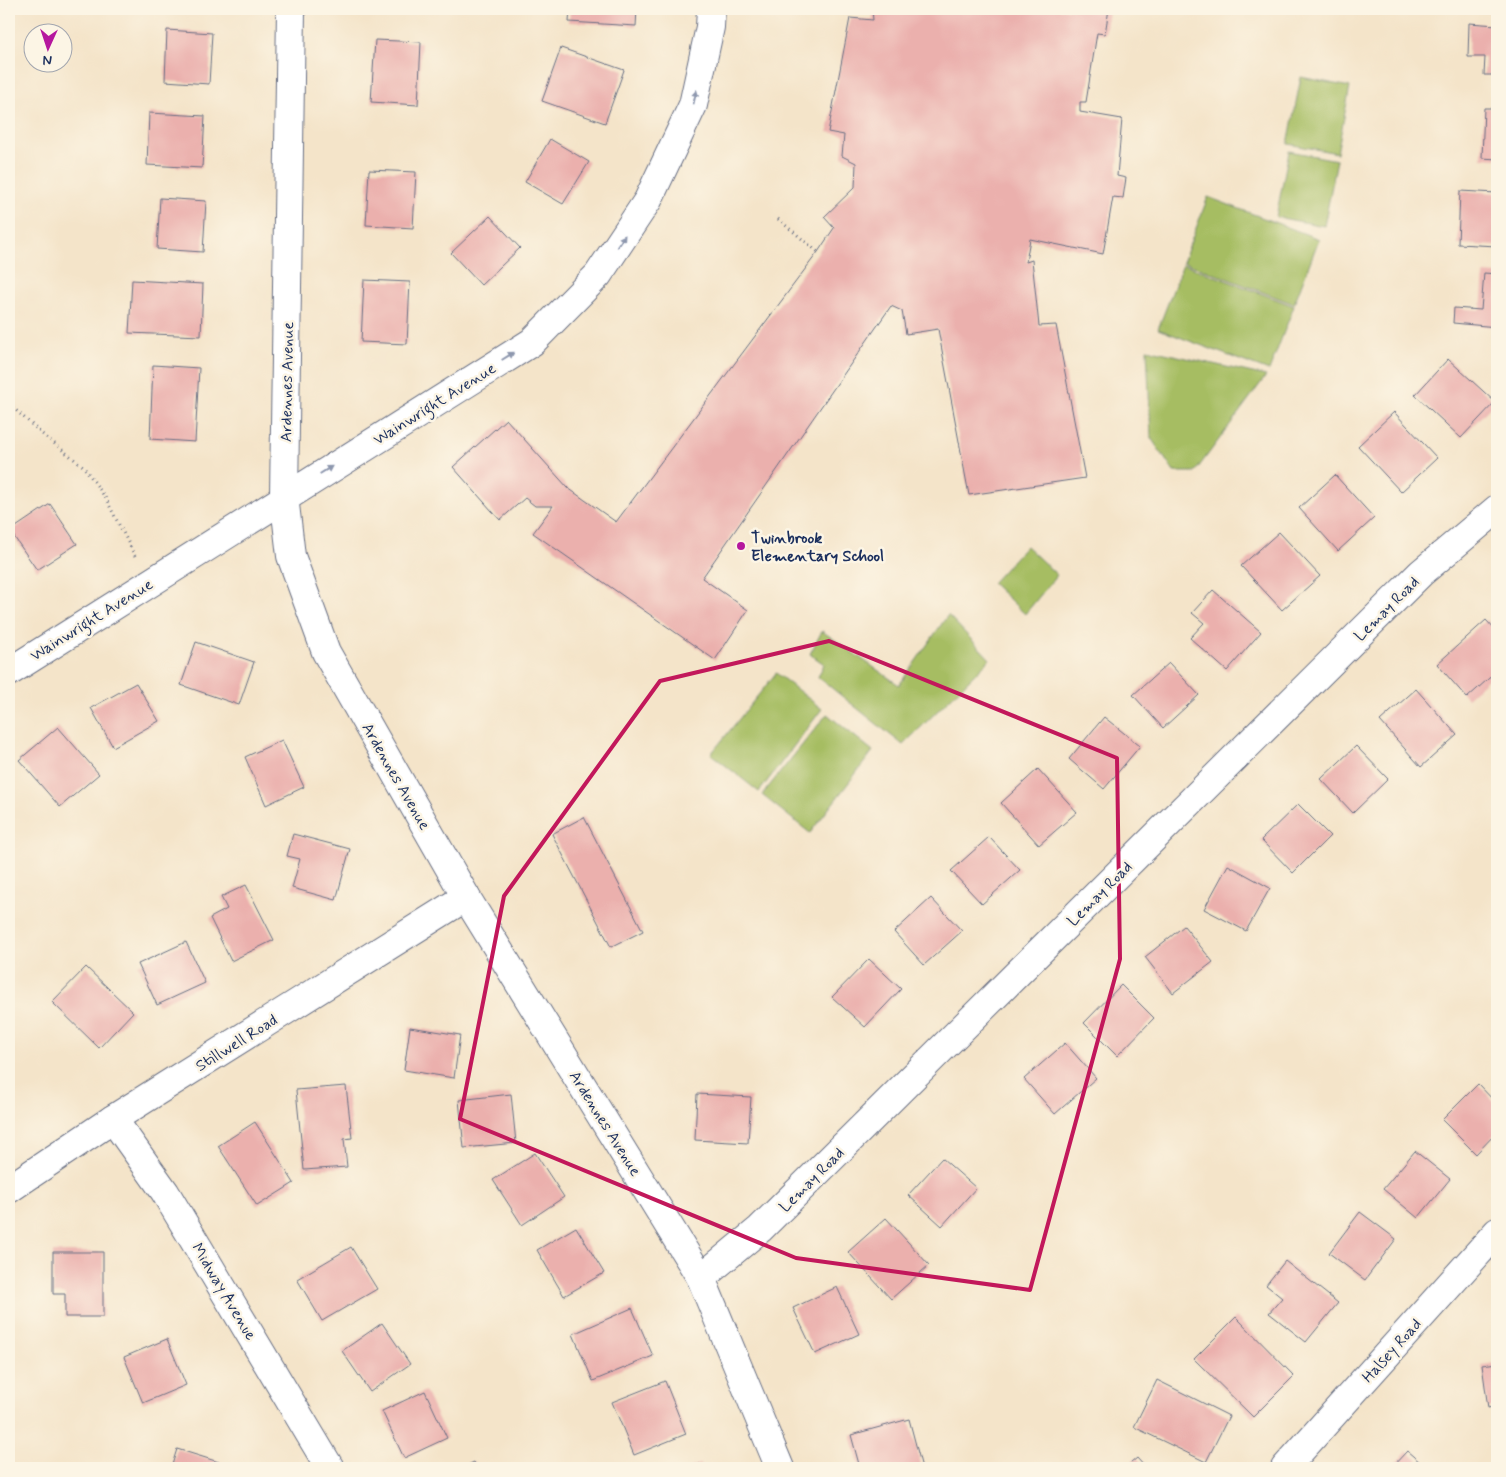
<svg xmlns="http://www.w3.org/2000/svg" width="1506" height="1477" viewBox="0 0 1506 1477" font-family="Mynerve,sans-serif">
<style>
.green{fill:#a6bd62;stroke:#607660}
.building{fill:#ebb0ad}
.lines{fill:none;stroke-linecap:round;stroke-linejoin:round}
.minor-casing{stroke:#676e83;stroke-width:30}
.tertiary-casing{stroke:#676e83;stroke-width:30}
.path{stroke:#676e83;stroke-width:3;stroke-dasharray:1 4;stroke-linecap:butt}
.minor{stroke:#fff;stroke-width:28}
.tertiary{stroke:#fff;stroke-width:28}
.oneway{fill:#8d97ae}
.marked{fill:none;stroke:#c2185b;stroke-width:4;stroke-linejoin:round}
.poi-dot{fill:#b5179e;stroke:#fcf5e5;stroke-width:2}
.labels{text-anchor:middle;stroke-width:5;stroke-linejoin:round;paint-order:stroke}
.street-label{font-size:16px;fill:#1b2f5e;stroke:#fcf5e5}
.poi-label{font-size:16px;font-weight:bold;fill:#1b2f5e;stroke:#fcf5e5;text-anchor:start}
</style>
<rect width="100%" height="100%" fill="#fcf5e5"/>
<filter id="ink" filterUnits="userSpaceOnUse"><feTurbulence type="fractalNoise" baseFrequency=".02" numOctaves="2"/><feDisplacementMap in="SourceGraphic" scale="10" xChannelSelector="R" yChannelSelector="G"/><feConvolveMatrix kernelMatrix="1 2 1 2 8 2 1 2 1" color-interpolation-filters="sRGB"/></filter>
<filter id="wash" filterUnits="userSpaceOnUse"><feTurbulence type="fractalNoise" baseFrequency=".0096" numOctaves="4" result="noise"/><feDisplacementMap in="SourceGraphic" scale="20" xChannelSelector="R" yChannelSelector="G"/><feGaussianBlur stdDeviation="1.12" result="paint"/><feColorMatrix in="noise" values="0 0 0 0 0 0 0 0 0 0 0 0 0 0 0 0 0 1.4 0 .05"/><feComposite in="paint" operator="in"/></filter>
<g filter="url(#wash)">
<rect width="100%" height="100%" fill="#f4e4c9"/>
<g class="green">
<path d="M 1301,77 L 1350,87 L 1337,153 L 1288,144 Z"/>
<path d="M 1289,151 L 1337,160 L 1324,226 L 1276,217 Z"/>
<path d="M 1208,197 L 1319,239 L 1294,304 L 1183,262 Z"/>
<path d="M 1183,264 L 1294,306 L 1269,371 L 1158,329 Z"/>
<path d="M 1147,349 L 1266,376 L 1195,472 L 1174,472 L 1151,438 Z"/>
<path d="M 1026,546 L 1057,575 L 1025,614 L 992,583 Z"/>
<path d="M 948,615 L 990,659 L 903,745 L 818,677 L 824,664 L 810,654 L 822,631 L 899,685 Z"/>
<path d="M 776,673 L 822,709 L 759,792 L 711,754 Z"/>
<path d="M 827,714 L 873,751 L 810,833 L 762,795 Z"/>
</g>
<g id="blocks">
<g class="building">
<path d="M 570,9 L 637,9 L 636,26 L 569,22 Z"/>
<path d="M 872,9 L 1109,9 L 1105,34 L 1097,33 L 1086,102 L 1080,102 L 1080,112 L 1122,119 L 1117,176 L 1126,178 L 1123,198 L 1113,197 L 1103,254 L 1030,239 L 1026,262 L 1032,260 L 1039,326 L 1056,325 L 1085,478 L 969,495 L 938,329 L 906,334 L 902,311 L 891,306 L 702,578 L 748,610 L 715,660 L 533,533 L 553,506 L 535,506 L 525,498 L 500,520 L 453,467 L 506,419 L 568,488 L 616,522 L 818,252 L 834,228 L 824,217 L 855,187 L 856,163 L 842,156 L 844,135 L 828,132 L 850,18 L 873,20 Z"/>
<path d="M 9,17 L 13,18 L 10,69 L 9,69 Z"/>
<path d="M 1469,23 L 1497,25 L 1497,75 L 1484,75 L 1485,57 L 1468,57 Z"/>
<path d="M 167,30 L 212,33 L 209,84 L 165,81 Z"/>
<path d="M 375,40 L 421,42 L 418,105 L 371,102 Z"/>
<path d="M 561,48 L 624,70 L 605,123 L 542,101 Z"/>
<path d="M 1484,108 L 1497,108 L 1497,159 L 1482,158 Z"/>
<path d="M 149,113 L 205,116 L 202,168 L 147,165 Z"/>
<path d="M 550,139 L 589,162 L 563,204 L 525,182 Z"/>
<path d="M 369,170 L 416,172 L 413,228 L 366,225 Z"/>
<path d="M 1460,191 L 1497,193 L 1497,246 L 1458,244 Z"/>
<path d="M 160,198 L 206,201 L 203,252 L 157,249 Z"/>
<path d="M 490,216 L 520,248 L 481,285 L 451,253 Z"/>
<path d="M 1484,273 L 1497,274 L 1497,327 L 1453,323 L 1454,308 L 1481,310 Z"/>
<path d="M 132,280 L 203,284 L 201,336 L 129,333 Z"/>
<path d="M 364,280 L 410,282 L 407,344 L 361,342 Z"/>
<path d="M 1448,359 L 1495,402 L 1461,438 L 1415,395 Z"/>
<path d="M 153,365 L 199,368 L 195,442 L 150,439 Z"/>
<path d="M 1394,412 L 1437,458 L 1401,492 L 1358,446 Z"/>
<path d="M 1335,475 L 1374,518 L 1338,551 L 1299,508 Z"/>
<path d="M 50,504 L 77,544 L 37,570 L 10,531 Z"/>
<path d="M 1279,532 L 1320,576 L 1282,610 L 1241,566 Z"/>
<path d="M 1213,590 L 1261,632 L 1227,671 L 1190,638 L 1204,623 L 1192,613 Z"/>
<path d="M 1486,620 L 1497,632 L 1497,671 L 1467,698 L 1437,664 Z"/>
<path d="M 196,642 L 254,662 L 239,705 L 181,685 Z"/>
<path d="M 1169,663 L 1199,695 L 1163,728 L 1133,695 Z"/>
<path d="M 136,683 L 159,721 L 113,747 L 91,708 Z"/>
<path d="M 1416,689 L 1457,735 L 1421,767 L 1380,721 Z"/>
<path d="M 1104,717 L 1140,746 L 1104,789 L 1069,759 Z"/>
<path d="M 58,727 L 99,774 L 60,807 L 19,760 Z"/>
<path d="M 282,740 L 304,787 L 266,805 L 245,757 Z"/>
<path d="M 1356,746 L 1388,779 L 1353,813 L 1321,779 Z"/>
<path d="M 1038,769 L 1077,812 L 1039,845 L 1001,803 Z"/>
<path d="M 1298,804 L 1330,836 L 1293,873 L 1261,840 Z"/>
<path d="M 584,817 L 643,931 L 611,947 L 552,834 Z"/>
<path d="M 293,834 L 350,849 L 336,900 L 292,888 L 300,859 L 287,856 Z"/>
<path d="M 989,837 L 1020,870 L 982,904 L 951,871 Z"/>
<path d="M 1228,865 L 1270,888 L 1246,931 L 1204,909 Z"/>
<path d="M 246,885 L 274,940 L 231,961 L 210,918 L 227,909 L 221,897 Z"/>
<path d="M 931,898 L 962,931 L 924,965 L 894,932 Z"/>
<path d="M 1184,926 L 1213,962 L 1173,993 L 1145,957 Z"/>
<path d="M 186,942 L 205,983 L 157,1005 L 138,964 Z"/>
<path d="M 869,959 L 901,989 L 865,1027 L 832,997 Z"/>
<path d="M 86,967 L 133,1012 L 99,1048 L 52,1002 Z"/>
<path d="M 1121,985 L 1154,1018 L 1117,1056 L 1084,1023 Z"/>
<path d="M 410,1027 L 460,1035 L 454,1078 L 404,1070 Z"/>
<path d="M 1065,1043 L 1096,1078 L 1055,1114 L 1024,1079 Z"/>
<path d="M 1478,1084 L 1497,1104 L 1497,1132 L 1476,1154 L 1442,1120 Z"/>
<path d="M 346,1086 L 352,1138 L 344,1139 L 347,1167 L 304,1170 L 296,1090 Z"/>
<path d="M 511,1094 L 516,1143 L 464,1148 L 459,1100 Z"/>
<path d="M 697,1094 L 751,1097 L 748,1143 L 695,1140 Z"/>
<path d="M 255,1122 L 294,1183 L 257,1206 L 218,1146 Z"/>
<path d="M 1415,1151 L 1450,1179 L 1418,1218 L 1383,1189 Z"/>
<path d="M 535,1153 L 564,1197 L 522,1225 L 493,1180 Z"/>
<path d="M 942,1158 L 976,1188 L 942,1226 L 908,1195 Z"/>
<path d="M 1360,1212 L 1396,1239 L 1365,1280 L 1329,1253 Z"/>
<path d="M 886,1218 L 929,1265 L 891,1299 L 848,1252 Z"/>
<path d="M 576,1227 L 604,1273 L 564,1296 L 537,1250 Z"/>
<path d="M 351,1247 L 377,1289 L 322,1321 L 297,1279 Z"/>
<path d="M 53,1252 L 103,1252 L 103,1317 L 65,1317 L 65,1294 L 53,1294 Z"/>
<path d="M 1285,1261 L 1338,1303 L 1306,1342 L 1269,1313 L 1282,1298 L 1266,1285 Z"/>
<path d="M 837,1287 L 859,1334 L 815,1354 L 793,1308 Z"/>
<path d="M 632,1308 L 653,1356 L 593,1381 L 573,1334 Z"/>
<path d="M 1236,1317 L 1294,1376 L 1253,1417 L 1194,1359 Z"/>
<path d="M 382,1323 L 410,1364 L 370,1392 L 342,1351 Z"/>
<path d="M 167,1339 L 186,1385 L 143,1403 L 124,1357 Z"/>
<path d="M 1497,1363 L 1497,1406 L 1488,1408 L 1482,1365 Z"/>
<path d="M 1157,1380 L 1229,1416 L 1206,1462 L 1134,1427 Z"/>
<path d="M 665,1381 L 686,1434 L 634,1455 L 612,1402 Z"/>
<path d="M 425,1391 L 447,1438 L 404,1458 L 382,1411 Z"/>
<path d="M 909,1419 L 922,1468 L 860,1468 L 851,1435 Z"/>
<path d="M 177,1449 L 238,1468 L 171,1468 Z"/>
<path d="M 1407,1451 L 1427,1468 L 1391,1468 Z"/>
<path d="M 1137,1458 L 1146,1468 L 1125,1468 Z"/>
<path d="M 474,1462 L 478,1468 L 461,1468 Z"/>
<path d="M 700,1464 L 702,1468 L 689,1468 Z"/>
</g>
</g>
</g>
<g filter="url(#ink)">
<use href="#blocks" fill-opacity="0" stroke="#676e83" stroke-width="1"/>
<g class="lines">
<defs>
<g id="minor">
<path d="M 9,672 L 532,342 L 598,275 L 648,200 L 693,105 L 710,27 L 711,9"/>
<path d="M 113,1119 L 165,1192 L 330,1468"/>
<path d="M 9,1189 L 113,1119 L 466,897"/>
<path d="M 701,1278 L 760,1229 L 1421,573 L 1497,509"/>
<path d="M 1285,1468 L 1497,1232"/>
</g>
<path id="tertiary" d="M 291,9 L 284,496 L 291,556 L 326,652 L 466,897 L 701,1278 L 780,1468"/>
</defs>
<use href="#minor" class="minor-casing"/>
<use href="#tertiary" class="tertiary-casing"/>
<g class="path">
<path d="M 778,219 L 818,252"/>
<path d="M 9,404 L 42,434 L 83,466 L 105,497 L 135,556"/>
</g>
<use href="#minor" class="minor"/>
<use href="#tertiary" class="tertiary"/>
</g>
<defs><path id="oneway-solid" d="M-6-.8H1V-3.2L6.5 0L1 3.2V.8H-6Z" transform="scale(1.25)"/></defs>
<g class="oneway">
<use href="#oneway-solid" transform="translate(695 97) rotate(-77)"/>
<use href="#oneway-solid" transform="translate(621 241) rotate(-56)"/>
<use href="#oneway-solid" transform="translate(508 356) rotate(-32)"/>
<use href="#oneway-solid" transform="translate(326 470) rotate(-32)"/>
</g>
</g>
<path class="marked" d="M 829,641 L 1117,758 L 1120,959 L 1030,1290 L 796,1258 L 460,1119 L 504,896 L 660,681 Z"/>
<circle class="poi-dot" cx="741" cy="546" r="5"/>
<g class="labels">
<g class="street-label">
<text transform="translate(286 382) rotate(-89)" y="6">Ardennes Avenue</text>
<text transform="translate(434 403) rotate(-32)" y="6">Wainwright Avenue</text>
<text transform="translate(1386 608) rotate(-45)" y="6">Lemay Road</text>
<text transform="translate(91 619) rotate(-32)" y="6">Wainwright Avenue</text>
<text transform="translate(397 776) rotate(60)" y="6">Ardennes Avenue</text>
<text transform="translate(1099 893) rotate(-45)" y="6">Lemay Road</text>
<text transform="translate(236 1042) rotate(-32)" y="6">Stillwell Road</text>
<text transform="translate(606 1123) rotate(58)" y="6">Ardennes Avenue</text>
<text transform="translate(811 1179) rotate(-45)" y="6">Lemay Road</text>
<text transform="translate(225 1291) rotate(59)" y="6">Midway Avenue</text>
<text transform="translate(1391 1350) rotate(-48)" y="6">Halsey Road</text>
</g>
<g class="poi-label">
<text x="751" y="543">Twinbrook<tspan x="751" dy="18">Elementary School</tspan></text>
</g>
</g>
<rect width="1506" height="1477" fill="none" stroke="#fcf5e5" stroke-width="30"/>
<g transform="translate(48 48) rotate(183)"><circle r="24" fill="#fcf5e5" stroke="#a2a6af"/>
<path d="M0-4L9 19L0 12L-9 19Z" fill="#b5179e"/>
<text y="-8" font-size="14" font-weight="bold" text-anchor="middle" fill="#1b2f5e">N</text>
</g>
</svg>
